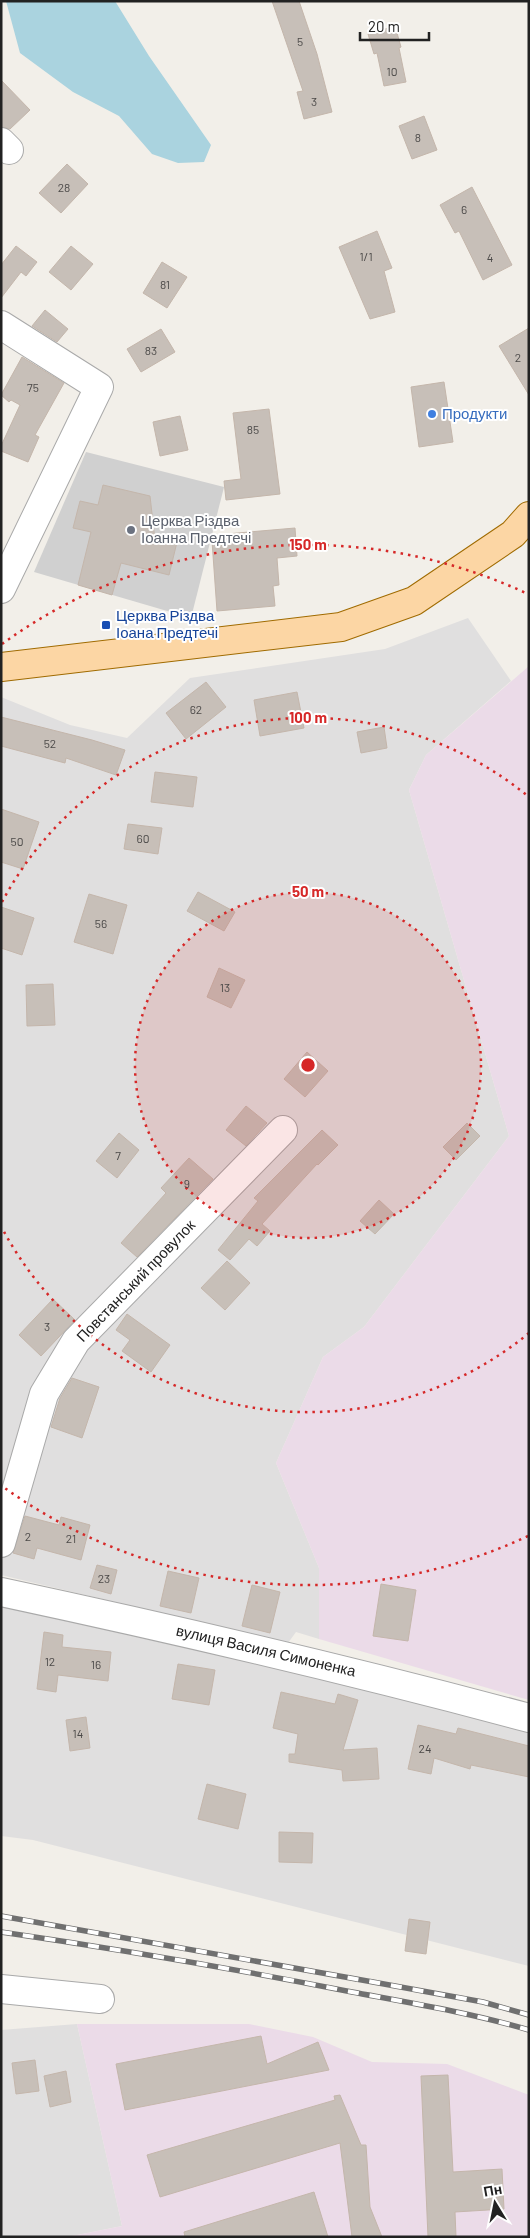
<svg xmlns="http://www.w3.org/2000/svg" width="530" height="2238" viewBox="0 0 530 2238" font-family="Barlow,sans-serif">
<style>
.residential{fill:#e0dfdf}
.industrial{fill:#ebdbe8}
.religious{fill:#d0d0d0}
.water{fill:#aad3df}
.building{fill:#c7bfb8;stroke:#c4b6ab}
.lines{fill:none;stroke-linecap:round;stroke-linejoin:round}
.minor-casing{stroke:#a9a9a9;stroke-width:30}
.major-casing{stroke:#a06b00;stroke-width:30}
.minor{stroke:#fff;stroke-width:28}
.major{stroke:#fcd6a4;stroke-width:28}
.rail-casing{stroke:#707070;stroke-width:5.5}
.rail{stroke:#fff;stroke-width:4;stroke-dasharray:11;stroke-linecap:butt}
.ring{fill:none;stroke:#d62828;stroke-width:2.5;stroke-dasharray:2.5 5}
.shop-dot{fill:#3f7fe0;stroke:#fff;stroke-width:2}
.worship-dot{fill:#6b7280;stroke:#fff;stroke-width:2}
.transit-dot{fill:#1a4fb4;stroke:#fff;stroke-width:2}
.labels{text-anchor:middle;stroke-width:4;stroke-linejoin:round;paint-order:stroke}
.number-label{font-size:12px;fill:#4b4948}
.shop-label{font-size:15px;fill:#366cbe;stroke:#fff;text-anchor:start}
.worship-label{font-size:15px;fill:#5b616d;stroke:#fff;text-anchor:start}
.transit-label{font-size:15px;fill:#164399;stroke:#fff;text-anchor:start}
.street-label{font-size:15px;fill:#222;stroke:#fff}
.centre{fill:#d62828;stroke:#fff;stroke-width:2.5}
.ring-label{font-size:15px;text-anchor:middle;font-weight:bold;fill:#d62828;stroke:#fff;stroke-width:4;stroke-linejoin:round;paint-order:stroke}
</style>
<rect width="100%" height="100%" fill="#f2efe9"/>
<g class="residential">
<path d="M 468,618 L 511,681 L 426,755 L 409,790 L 509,1136 L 364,1327 L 323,1357 L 276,1463 L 319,1568 L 319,1639 L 296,1632 L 288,1643 L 1,1575 L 1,697 L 70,725 L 127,738 L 190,678 L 385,649 Z"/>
<path d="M 1,1601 L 132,1636 L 382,1691 L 529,1731 L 529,1966 L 33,1840 L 1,1836 Z"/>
<path d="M 77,2024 L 122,2226 L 67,2237 L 1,2237 L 1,2030 Z"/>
</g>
<g class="industrial">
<path d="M 529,666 L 529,1700 L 319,1639 L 319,1568 L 276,1463 L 323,1357 L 364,1327 L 509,1136 L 409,790 L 426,755 Z"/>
<path d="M 77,2024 L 249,2024 L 313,2037 L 372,2062 L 447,2064 L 529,2095 L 529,2237 L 67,2237 L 122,2226 Z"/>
</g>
<path class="religious" d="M 86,452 L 224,487 L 191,618 L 34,572 Z"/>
<path class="water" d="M 6,1 L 115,1 L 149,56 L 211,145 L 204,162 L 178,163 L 152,154 L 119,116 L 73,92 L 20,53 Z"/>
<g class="building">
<path d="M 272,1 L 299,1 L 317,54 L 332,112 L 304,119 L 297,92 L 303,91 Z"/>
<path d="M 395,26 L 401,47 L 399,48 L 406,82 L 384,86 L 377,53 L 374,54 L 368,34 Z"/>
<path d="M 1,80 L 30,110 L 10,129 L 1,127 Z"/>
<path d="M 424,116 L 437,150 L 412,159 L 399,126 Z"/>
<path d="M 67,164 L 88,184 L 61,213 L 39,193 Z"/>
<path d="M 472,187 L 512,265 L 483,280 L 459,231 L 455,233 L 440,205 Z"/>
<path d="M 377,231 L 392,268 L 384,271 L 395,312 L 370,319 L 339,247 Z"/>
<path d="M 16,246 L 37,262 L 26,276 L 21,272 L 1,298 L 1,265 Z"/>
<path d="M 71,246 L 93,264 L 71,290 L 49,272 Z"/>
<path d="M 162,262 L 187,277 L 167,308 L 143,293 Z"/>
<path d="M 45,310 L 68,329 L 57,342 L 32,326 Z"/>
<path d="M 529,328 L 529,395 L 499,346 Z"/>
<path d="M 161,329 L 175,352 L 141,372 L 127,349 Z"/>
<path d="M 22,357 L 64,383 L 35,435 L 39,437 L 28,462 L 1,451 L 1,446 L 20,405 L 11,400 L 9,402 L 1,395 Z"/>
<path d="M 444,382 L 453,442 L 419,447 L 411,387 Z"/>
<path d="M 269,409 L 280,494 L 226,500 L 224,481 L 241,479 L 233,413 Z"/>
<path d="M 180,416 L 188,450 L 160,456 L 153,422 Z"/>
<path d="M 103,485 L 150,496 L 155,540 L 178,538 L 169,575 L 121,563 L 112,595 L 78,585 L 91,532 L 73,528 L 80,501 L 98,505 Z"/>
<path d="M 295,528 L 297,556 L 277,558 L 279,585 L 273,586 L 275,606 L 217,611 L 212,541 L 226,540 L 226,534 Z"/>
<path d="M 206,682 L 226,707 L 186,739 L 166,713 Z"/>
<path d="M 297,692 L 304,728 L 260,736 L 254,700 Z"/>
<path d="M 1,717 L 92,740 L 125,750 L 116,775 L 66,758 L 65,763 L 1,746 Z"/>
<path d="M 384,727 L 387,748 L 361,753 L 357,732 Z"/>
<path d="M 155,772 L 197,777 L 193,807 L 151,802 Z"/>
<path d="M 1,809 L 39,822 L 23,869 L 1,862 Z"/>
<path d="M 128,824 L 162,828 L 158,854 L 124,849 Z"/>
<path d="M 198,892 L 235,912 L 224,931 L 187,911 Z"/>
<path d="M 89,894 L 127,905 L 113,954 L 74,942 Z"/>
<path d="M 1,907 L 34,918 L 22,955 L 1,948 Z"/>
<path d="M 219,968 L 245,980 L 231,1008 L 207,997 Z"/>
<path d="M 53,984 L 55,1025 L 27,1026 L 26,985 Z"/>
<path d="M 307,1052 L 328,1071 L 305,1097 L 284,1079 Z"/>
<path d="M 246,1106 L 267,1123 L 246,1146 L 226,1130 Z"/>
<path d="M 467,1123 L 480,1136 L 456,1160 L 443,1147 Z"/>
<path d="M 322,1130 L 338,1145 L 318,1165 L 317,1164 L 262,1224 L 270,1231 L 257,1246 L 249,1239 L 230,1260 L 218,1250 L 258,1201 L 254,1198 Z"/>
<path d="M 119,1133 L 139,1150 L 117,1178 L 96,1161 Z"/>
<path d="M 189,1158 L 213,1179 L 137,1257 L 121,1243 L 166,1193 L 161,1188 Z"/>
<path d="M 379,1200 L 394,1214 L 375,1234 L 360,1221 Z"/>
<path d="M 227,1261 L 250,1283 L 225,1310 L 201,1288 Z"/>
<path d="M 53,1299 L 75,1320 L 41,1356 L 19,1335 Z"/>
<path d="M 127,1314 L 170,1345 L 151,1372 L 122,1351 L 130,1340 L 116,1330 Z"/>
<path d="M 72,1378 L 99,1387 L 82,1438 L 51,1427 L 60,1398 Z"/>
<path d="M 25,1516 L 59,1525 L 61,1517 L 90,1525 L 81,1560 L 37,1548 L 34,1559 L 13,1553 Z"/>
<path d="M 97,1565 L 117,1570 L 111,1594 L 90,1588 Z"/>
<path d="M 168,1571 L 199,1578 L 191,1613 L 160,1606 Z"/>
<path d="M 381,1584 L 416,1590 L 408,1641 L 373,1636 Z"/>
<path d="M 252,1585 L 280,1592 L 270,1633 L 242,1626 Z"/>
<path d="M 44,1632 L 63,1635 L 62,1647 L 111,1652 L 108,1681 L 58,1675 L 56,1692 L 37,1689 Z"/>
<path d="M 178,1664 L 215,1670 L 209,1705 L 172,1699 Z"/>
<path d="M 281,1692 L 335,1704 L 338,1694 L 358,1700 L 343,1750 L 377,1748 L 379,1779 L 343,1781 L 342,1770 L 289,1762 L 289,1754 L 295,1754 L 298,1734 L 273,1728 Z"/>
<path d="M 86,1717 L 90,1748 L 70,1751 L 66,1720 Z"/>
<path d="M 418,1725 L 456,1734 L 458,1728 L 529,1746 L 529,1777 L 471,1765 L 470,1769 L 434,1758 L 431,1774 L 408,1769 Z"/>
<path d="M 207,1784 L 246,1794 L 238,1829 L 198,1819 Z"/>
<path d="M 279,1832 L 313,1833 L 312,1863 L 279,1862 Z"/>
<path d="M 409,1919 L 430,1922 L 426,1954 L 405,1951 Z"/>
<path d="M 261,2036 L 267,2064 L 318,2042 L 329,2070 L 125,2110 L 116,2064 Z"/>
<path d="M 35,2060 L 39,2091 L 16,2094 L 12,2063 Z"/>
<path d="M 66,2071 L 71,2102 L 50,2107 L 44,2076 Z"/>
<path d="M 448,2075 L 453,2172 L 502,2169 L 504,2209 L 455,2212 L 456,2237 L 428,2237 L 421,2076 Z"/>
<path d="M 340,2095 L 361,2145 L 366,2145 L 370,2207 L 382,2237 L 352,2237 L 340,2143 L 160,2197 L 147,2155 L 335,2100 L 334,2096 Z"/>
<path d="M 314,2192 L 328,2237 L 185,2237 L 184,2232 Z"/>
</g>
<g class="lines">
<defs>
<g id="minor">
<path d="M 1,142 L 9,150"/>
<path d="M 1,325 L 99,387 L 1,589"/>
<path d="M 1,1543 L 44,1394 L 76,1341 L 283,1130"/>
<path d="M 1,1592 C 178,1630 354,1671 529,1718"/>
<path d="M 1,1989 L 100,1999"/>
</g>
<path id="major" d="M 1,667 L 341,627 L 414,601 L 513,534 L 529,516"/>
</defs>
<use href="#minor" class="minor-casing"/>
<use href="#major" class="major-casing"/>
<use href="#minor" class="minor"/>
<use href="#major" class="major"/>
<defs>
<g id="rail">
<path d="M 1,1916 L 373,1982 L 483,2002 L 529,2015"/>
<path d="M 1,1932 C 118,1949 235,1969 352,1992 C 411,2003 471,2013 529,2030"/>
</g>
</defs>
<use href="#rail" class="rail-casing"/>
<use href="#rail" class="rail"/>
</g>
<circle cx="308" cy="1065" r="173" fill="#d62828" fill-opacity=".12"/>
<g class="ring">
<circle cx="308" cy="1065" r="173"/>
<path d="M529 1333A347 347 0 0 1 2 1228M2 902A347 347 0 0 1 529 797"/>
<path d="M528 1536A520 520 0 0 1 2 1486M2 644A520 520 0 0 1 528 594"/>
</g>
<circle class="shop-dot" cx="432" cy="414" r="5"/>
<circle class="worship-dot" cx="131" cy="530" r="5"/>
<rect class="transit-dot" x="101" y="620" width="10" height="10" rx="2.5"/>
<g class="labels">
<g class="number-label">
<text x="300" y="46">5</text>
<text x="392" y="76">10</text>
<text x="314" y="106">3</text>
<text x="418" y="142">8</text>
<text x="64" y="192">28</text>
<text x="464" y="214">6</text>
<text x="366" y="261">1/1</text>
<text x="490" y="262">4</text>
<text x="165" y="289">81</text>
<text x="151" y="355">83</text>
<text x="518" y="362">2</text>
<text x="33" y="392">75</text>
<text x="253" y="434">85</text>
<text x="196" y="714">62</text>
<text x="50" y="748">52</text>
<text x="143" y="843">60</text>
<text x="17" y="846">50</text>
<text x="101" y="928">56</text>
<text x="225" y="992">13</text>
<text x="118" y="1160">7</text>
<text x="187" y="1188">9</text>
<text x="47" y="1331">3</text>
<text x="28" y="1541">2</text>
<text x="71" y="1543">21</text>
<text x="104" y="1583">23</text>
<text x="50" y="1666">12</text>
<text x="96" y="1669">16</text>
<text x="78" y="1738">14</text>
<text x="425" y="1753">24</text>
</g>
<g class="shop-label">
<text x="442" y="419">Продукти</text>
</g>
<g class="worship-label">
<text x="141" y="526">Церква Різдва<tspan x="141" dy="17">Іоанна Предтечі</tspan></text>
</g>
<g class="transit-label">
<text x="116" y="621">Церква Різдва<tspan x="116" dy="17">Іоана Предтечі</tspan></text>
</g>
<g class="street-label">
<text transform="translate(136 1281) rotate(-46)" y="5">Повстанський провулок</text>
<text transform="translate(266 1651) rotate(13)" y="5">вулиця Василя Симоненка</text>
</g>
</g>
<circle cx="308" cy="1065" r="8" class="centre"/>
<g class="ring-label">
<text x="308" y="550">150 m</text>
<text x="308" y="723">100 m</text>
<text x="308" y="897">50 m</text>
</g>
<rect width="530" height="2238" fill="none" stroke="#222222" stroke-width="5"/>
<g transform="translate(495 2203) rotate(350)" stroke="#ffffff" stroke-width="4" paint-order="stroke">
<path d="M0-4L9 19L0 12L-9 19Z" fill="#222222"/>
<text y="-8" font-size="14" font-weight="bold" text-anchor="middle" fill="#222222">Пн</text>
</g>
<path d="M360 32v8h69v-8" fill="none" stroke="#222222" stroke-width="2.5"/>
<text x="368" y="32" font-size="15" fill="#222222" stroke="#ffffff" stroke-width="4" paint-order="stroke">20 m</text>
</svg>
